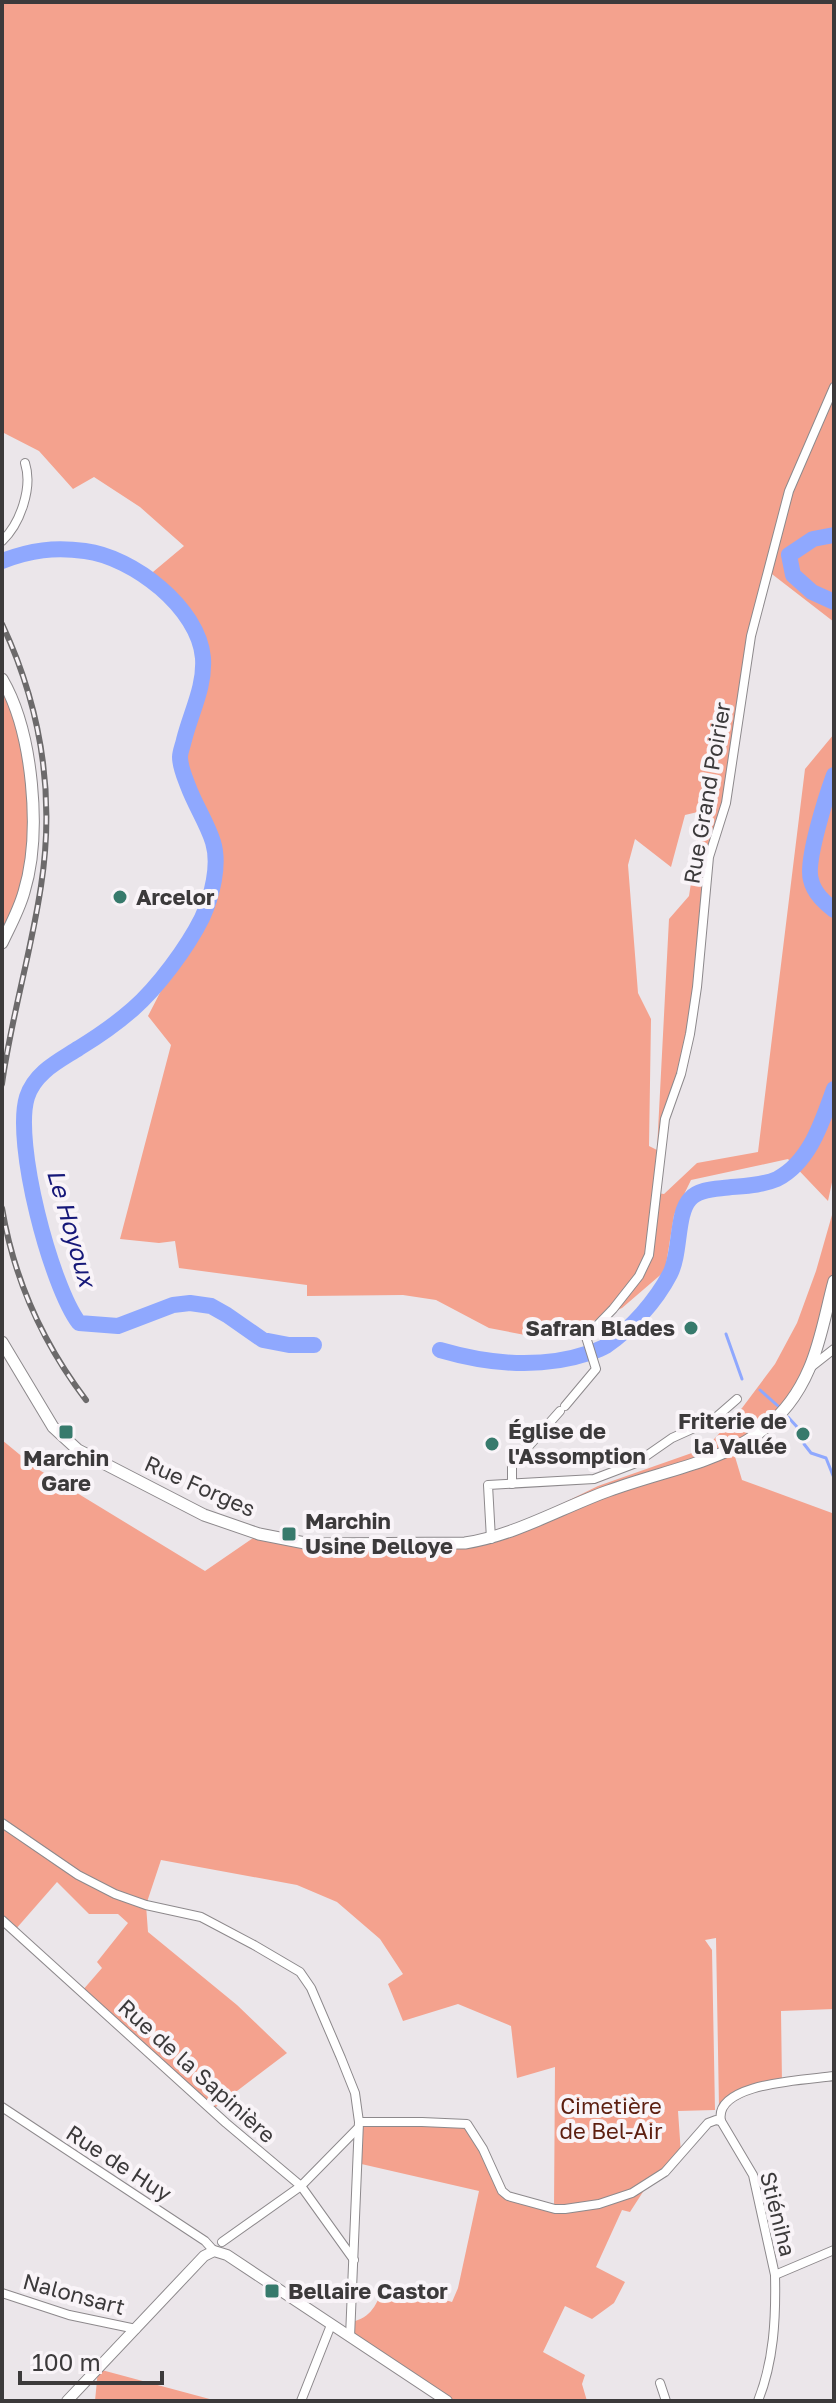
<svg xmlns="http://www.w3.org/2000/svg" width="836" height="2403" viewBox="0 0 836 2403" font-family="'Golos Text',sans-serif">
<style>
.green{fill:#f4a28e;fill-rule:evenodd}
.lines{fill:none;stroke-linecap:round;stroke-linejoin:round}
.stream{stroke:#8fa8fe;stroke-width:3}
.river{stroke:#8fa8fe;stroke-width:16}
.minor-casing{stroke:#8d898c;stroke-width:10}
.tertiary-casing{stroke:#8d898c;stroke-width:12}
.secondary-casing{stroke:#8d898c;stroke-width:13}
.minor{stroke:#fff;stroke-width:8}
.tertiary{stroke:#fff;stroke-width:10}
.secondary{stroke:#fff;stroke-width:11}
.rail-casing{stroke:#6c6a6b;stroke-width:6}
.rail{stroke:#f9f4f8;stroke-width:3;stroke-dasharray:9;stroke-linecap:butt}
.poi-dot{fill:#377a6c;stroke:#f9f4f8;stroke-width:3}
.labels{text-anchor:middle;stroke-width:8;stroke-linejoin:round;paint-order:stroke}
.street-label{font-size:22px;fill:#3c3a3b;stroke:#f9f4f8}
.poi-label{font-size:22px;font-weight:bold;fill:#3c3a3b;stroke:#f9f4f8;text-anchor:start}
.park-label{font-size:22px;fill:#5d1f10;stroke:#f9f4f8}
.water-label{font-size:24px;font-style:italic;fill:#161879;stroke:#f9f4f8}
</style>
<rect width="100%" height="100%" fill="#ebe6ea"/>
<g class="green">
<path d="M 2,2 L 834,2 L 834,622 L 768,571 L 751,636 L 737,738 L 709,857 L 690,1034 L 665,1119 L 657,1193 L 664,1194 L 697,1163 L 758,1152 L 805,769 L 834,734 L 834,1173 L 828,1201 L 788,1159 L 691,1180 L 674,1215 L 665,1271 L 622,1308 L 551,1340 L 489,1328 L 436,1300 L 403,1295 L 307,1296 L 307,1285 L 179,1268 L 175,1241 L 159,1243 L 120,1239 L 171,1045 L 148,1016 C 159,995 170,972 182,951 C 200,919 225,880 213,842 C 205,817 179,783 180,756 C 180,739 192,713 198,697 C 218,643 184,611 147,577 L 184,546 L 140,507 L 94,477 L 73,489 L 39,451 L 2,432 ZM 702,811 L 689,896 L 669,919 L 657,1150 L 649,1146 L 651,1019 L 638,993 L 628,865 L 635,839 L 671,867 L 685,815 Z"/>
<path d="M 2,679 L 28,758 L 28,875 L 2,942 Z"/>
<path d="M 834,1208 L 834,1281 L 794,1399 L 733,1450 L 742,1480 L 832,1513 L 834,1511 L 834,2009 L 781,2011 L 782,2083 L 765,2085 L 722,2108 L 719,2107 L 716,1938 L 705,1940 L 712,1950 L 715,2110 L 678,2111 L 681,2154 L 650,2181 L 630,2212 L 622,2210 L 596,2267 L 625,2282 L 614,2303 L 592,2319 L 565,2306 L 543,2352 L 585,2375 L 582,2384 L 587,2401 L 447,2401 L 350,2337 L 351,2322 C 373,2318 378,2301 385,2282 L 452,2302 L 458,2288 L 479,2191 L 357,2163 L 359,2122 L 467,2124 L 502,2191 L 554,2208 L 555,2067 L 517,2078 L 511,2026 L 458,2004 L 403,2021 L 388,1984 L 403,1974 L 380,1939 L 337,1902 L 297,1885 L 161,1860 L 146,1905 L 148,1932 L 237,2005 L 287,2053 L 212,2110 L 82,1991 L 102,1968 L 97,1962 L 128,1923 L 118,1914 L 89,1914 L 57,1882 L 15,1930 L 2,1920 L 2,1440 L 36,1468 L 205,1571 L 259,1534 L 310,1544 L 490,1539 L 598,1486 L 706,1448 L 742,1408 L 775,1364 L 797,1323 L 816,1271 Z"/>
<path d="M 98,2369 L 217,2401 L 95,2401 Z"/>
</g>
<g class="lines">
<g class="stream">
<path d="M 726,1334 L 742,1379"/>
<path d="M 760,1390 L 778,1406"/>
<path d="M 788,1417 L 798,1428"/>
<path d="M 804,1444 L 811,1453 L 826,1458 L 834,1478"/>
</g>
<g class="river">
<path d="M 834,535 L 813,539 L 789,555 L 793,575 L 812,592 L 834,602"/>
<path d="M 2,561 C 31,550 54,547 85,551 C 133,557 199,608 203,658 C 205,687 191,712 184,740 C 183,745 180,752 180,757 C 180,767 185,778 188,786 C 195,805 207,823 213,842 C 220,865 212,896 202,918 C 187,948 158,987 133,1009 C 117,1023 97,1037 79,1048 C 59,1061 35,1072 27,1097 C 13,1142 51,1286 79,1323 L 118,1326 L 173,1305 L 190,1303 L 211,1306 L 227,1315 L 263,1340 L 289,1345 L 314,1345"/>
<path d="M 834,775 C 827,794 805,862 811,880 C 814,893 824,902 834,910"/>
<path d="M 440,1350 C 488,1364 541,1369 589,1353 C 595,1351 601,1349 606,1346 C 631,1329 656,1301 670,1274 C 681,1253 676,1214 690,1199 C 697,1190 713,1189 723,1188 C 741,1186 761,1186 777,1179 C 810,1162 822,1122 834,1089"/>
</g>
<defs>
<g id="minor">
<path d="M 2,541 C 20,524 33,488 25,463"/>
<path d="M 811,1367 L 834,1349"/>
<path d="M 565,1406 L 596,1369 L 586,1337 L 613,1309 L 639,1276 L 649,1255 L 665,1119 L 681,1074 L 690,1034 L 697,987 L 709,857 L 726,803 L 751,636 L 789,491 L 834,387"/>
<path d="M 512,1484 L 512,1465 L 560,1411"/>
<path d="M 491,1539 L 488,1485 L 594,1479 L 636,1463 L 672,1438 L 714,1419 L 737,1399"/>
<path d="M 2,1823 L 78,1875 L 115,1894 L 146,1905 L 201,1917 L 254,1945 L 300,1972 L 311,1988 L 341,2058 L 355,2093 L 359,2122 L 350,2337"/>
<path d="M 2,1920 L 226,2123 L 301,2186 L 354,2260"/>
<path d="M 2,2107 L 205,2241 L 214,2251"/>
<path d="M 721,2121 L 753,2175 L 775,2275 L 834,2250"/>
<path d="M 359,2122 L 422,2122 L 467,2124 L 483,2149 L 502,2191 L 508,2196 L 555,2209 L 565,2209 L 599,2204 L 632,2193 L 665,2172 L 708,2123 L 716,2120 L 721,2121 C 713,2082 809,2080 834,2076"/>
<path d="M 222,2242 L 301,2186 L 358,2128"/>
<path d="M 2,2293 L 69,2315 L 136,2329"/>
<path d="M 660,2383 L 666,2401"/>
<path d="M 301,2401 L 331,2325"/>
<path d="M 758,2401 C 774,2361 776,2318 775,2275"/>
</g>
<path id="tertiary" d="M 67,2401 L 204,2256 L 214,2251 L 227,2255 L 447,2401"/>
<g id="secondary">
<path d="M 2,679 C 33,732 42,833 24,892 C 19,910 10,926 2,943"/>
<path d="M 2,1342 L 53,1427 L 78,1450 L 204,1515 L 259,1534 L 310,1544 L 465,1543 C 516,1535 561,1508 608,1491 C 689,1461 771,1458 809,1369 C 821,1342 826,1310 834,1281"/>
</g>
</defs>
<use href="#minor" class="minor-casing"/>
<use href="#tertiary" class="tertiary-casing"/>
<use href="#secondary" class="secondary-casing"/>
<use href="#minor" class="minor"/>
<use href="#tertiary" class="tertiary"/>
<use href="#secondary" class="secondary"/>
<defs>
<g id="rail">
<path d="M 2,624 C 41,707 55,796 41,886 C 31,953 11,1018 2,1084"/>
<path d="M 2,1208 C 14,1280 42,1342 86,1400"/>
</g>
</defs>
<use href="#rail" class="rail-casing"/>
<use href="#rail" class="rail"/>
</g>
<g class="poi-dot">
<circle cx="120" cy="897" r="8"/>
<circle cx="691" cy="1328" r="8"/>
<rect x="58" y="1424" width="16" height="16" rx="4"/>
<circle cx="803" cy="1434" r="8"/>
<circle cx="492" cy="1444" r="8"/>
<rect x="281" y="1526" width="16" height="16" rx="4"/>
<rect x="264" y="2283" width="16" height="16" rx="4"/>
</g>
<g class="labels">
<g class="street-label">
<text transform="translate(707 793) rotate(-80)" y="8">Rue Grand Poirier</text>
<text transform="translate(200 1486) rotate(24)" y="8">Rue Forges</text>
<text transform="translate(197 2071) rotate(42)" y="8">Rue de la Sapinière</text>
<text transform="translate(119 2163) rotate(33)" y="8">Rue de Huy</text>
<text transform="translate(778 2214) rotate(76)" y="8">Stiéniha</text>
<text transform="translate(74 2294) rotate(15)" y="8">Nalonsart</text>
</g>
<g class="poi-label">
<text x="136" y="905">Arcelor</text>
<text x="675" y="1336" text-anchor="end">Safran Blades</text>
<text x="787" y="1429" text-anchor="end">Friterie de<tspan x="787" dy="25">la Vallée</tspan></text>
<text x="508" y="1439">Église de<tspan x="508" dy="25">l'Assomption</tspan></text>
<text x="66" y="1466" text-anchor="middle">Marchin<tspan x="66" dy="25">Gare</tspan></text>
<text x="305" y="1529">Marchin<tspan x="305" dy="25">Usine Delloye</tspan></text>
<text x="288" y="2299">Bellaire Castor</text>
</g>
<g class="park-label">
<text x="611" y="2114">Cimetière<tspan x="611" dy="25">de Bel-Air</tspan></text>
</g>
<g class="water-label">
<text transform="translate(71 1228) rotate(74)" y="8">Le Hoyoux</text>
</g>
</g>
<rect width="836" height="2403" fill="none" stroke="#3c3a3b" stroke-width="8"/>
<path d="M20 2371v12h142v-12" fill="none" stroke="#3c3a3b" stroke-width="4"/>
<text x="32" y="2371" font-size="24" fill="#3c3a3b" stroke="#f9f4f8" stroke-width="6" paint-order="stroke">100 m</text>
</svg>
